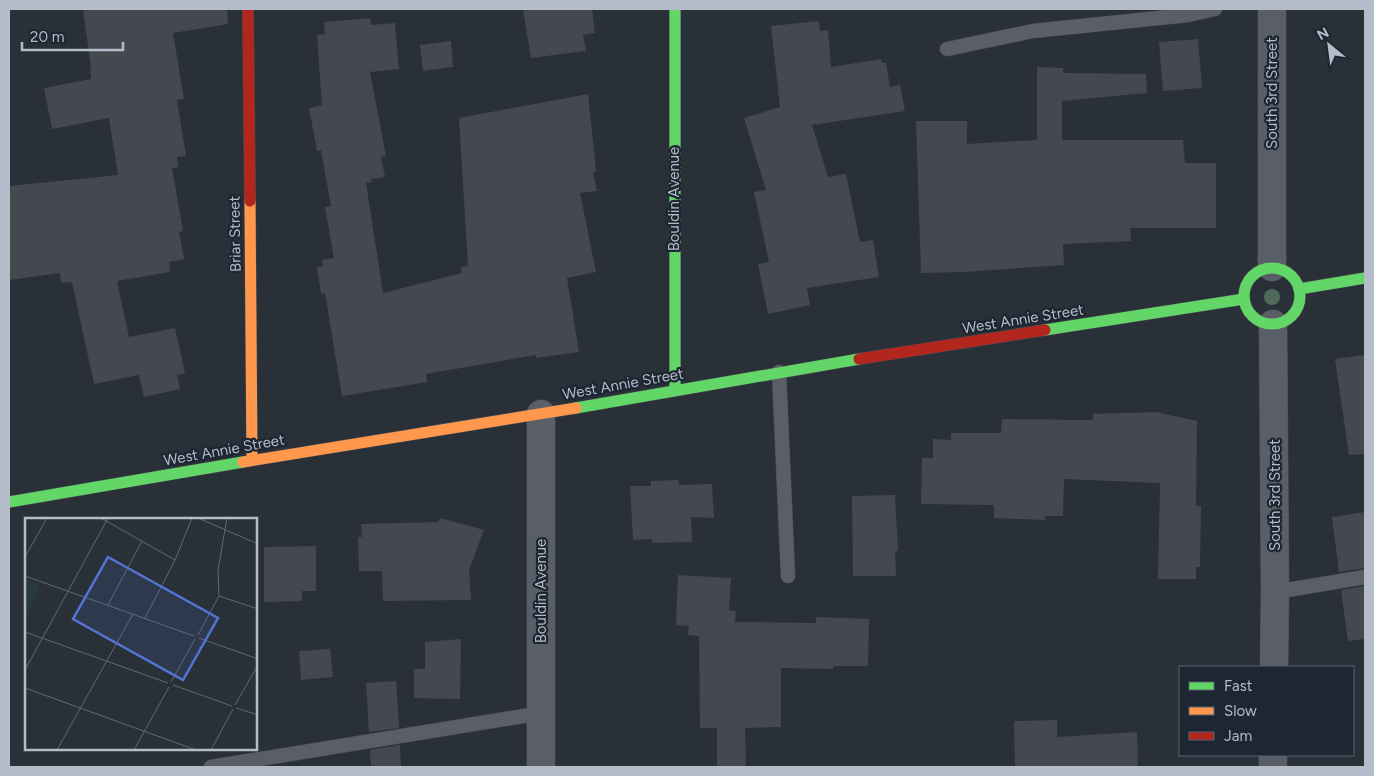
<svg xmlns="http://www.w3.org/2000/svg" width="1374" height="776" viewBox="0 0 1374 776" font-family="Figtree,sans-serif">
<style>
.building{fill:#444950}
.lines{fill:none;stroke-linecap:round;stroke-linejoin:round}
.lane-casing{stroke:#484c53;stroke-width:15}
.street-casing{stroke:#484c53;stroke-width:29}
.fast-casing{stroke:#484c53;stroke-width:12}
.slow-casing{stroke:#484c53;stroke-width:12}
.jam-casing{stroke:#484c53;stroke-width:12}
.lane{stroke:#5a5e66;stroke-width:14}
.street{stroke:#5a5e66;stroke-width:28}
.fast{stroke:#63d668;stroke-width:11}
.slow{stroke:#ff974d;stroke-width:11}
.jam{stroke:#b3261e;stroke-width:11}
.tree{fill:#4e6a5a}
.labels{text-anchor:middle;stroke-width:4.5;stroke-linejoin:round;paint-order:stroke}
.street-label{font-size:15px;fill:#b4bcc9;stroke:#1d2633}
.inset-road{fill:none;stroke:#616872;stroke-width:1}
.view{fill:#5274d3;fill-opacity:0.15;stroke:#5274d3;stroke-width:2.5}
.inset-edge{fill:none;stroke:#b4bcc9;stroke-width:2.5}
</style>
<rect width="100%" height="100%" fill="#2a3038"/>
<g class="building">
<path d="M 83,9 L 227,9 L 228,24 L 173,33 L 184,99 L 177,100 L 186,156 L 177,157 L 178,167 L 172,168 L 183,231 L 179,232 L 184,259 L 169,262 L 170,272 L 117,281 L 129,337 L 175,328 L 185,373 L 177,375 L 180,389 L 144,397 L 139,375 L 94,384 L 72,282 L 61,283 L 60,273 L 9,280 L 9,186 L 118,175 L 109,118 L 52,129 L 44,88 L 91,79 L 90,68 L 91,68 Z"/>
<path d="M 523,9 L 592,9 L 595,33 L 583,35 L 586,51 L 531,58 Z"/>
<path d="M 370,18 L 371,25 L 395,23 L 399,69 L 370,72 L 386,156 L 381,157 L 385,177 L 371,179 L 372,182 L 366,183 L 383,293 L 462,273 L 461,267 L 468,266 L 459,118 L 588,94 L 596,171 L 593,172 L 597,191 L 580,193 L 596,272 L 567,278 L 579,352 L 536,358 L 536,355 L 426,374 L 427,382 L 342,396 L 325,293 L 321,294 L 317,267 L 323,266 L 322,260 L 334,258 L 325,207 L 331,206 L 321,150 L 317,151 L 309,108 L 322,105 L 317,35 L 325,34 L 324,22 Z"/>
<path d="M 819,21 L 820,31 L 828,30 L 831,67 L 881,59 L 882,63 L 886,63 L 890,87 L 900,85 L 905,111 L 812,125 L 828,177 L 846,174 L 860,242 L 873,240 L 879,277 L 807,288 L 810,305 L 768,314 L 758,264 L 769,262 L 754,192 L 766,190 L 744,118 L 780,107 L 771,26 Z"/>
<path d="M 1198,39 L 1202,88 L 1163,91 L 1159,42 Z"/>
<path d="M 451,41 L 453,67 L 423,71 L 420,45 Z"/>
<path d="M 1037,67 L 1063,68 L 1063,73 L 1146,74 L 1147,93 L 1062,101 L 1062,140 L 1183,140 L 1185,163 L 1216,163 L 1216,228 L 1130,228 L 1131,241 L 1063,244 L 1064,265 L 964,272 L 921,273 L 916,121 L 967,121 L 967,144 L 1037,140 Z"/>
<path d="M 1365,355 L 1365,454 L 1349,455 L 1335,359 Z"/>
<path d="M 1156,412 L 1197,421 L 1196,506 L 1201,506 L 1200,567 L 1196,567 L 1196,579 L 1158,579 L 1160,483 L 1064,479 L 1063,516 L 1045,516 L 1045,520 L 994,518 L 994,505 L 921,504 L 922,458 L 933,458 L 933,439 L 951,440 L 951,433 L 1001,433 L 1002,419 L 1093,420 L 1093,414 Z"/>
<path d="M 678,480 L 679,485 L 712,484 L 714,518 L 691,517 L 692,542 L 652,543 L 652,539 L 633,540 L 630,486 L 651,486 L 651,481 Z"/>
<path d="M 895,495 L 898,551 L 895,551 L 896,576 L 853,576 L 852,496 Z"/>
<path d="M 1365,512 L 1365,568 L 1339,572 L 1332,517 Z"/>
<path d="M 440,518 L 484,530 L 469,570 L 471,600 L 383,601 L 382,571 L 359,571 L 358,537 L 362,537 L 361,524 L 438,522 Z"/>
<path d="M 316,546 L 316,591 L 302,591 L 302,601 L 264,602 L 264,547 Z"/>
<path d="M 678,575 L 731,578 L 729,610 L 736,611 L 735,622 L 816,623 L 816,617 L 869,619 L 868,666 L 834,666 L 833,669 L 781,668 L 781,727 L 745,728 L 746,767 L 717,767 L 717,728 L 700,728 L 699,636 L 688,635 L 689,626 L 676,625 Z"/>
<path d="M 1365,586 L 1365,639 L 1348,641 L 1341,590 Z"/>
<path d="M 461,639 L 460,699 L 414,698 L 414,669 L 425,669 L 425,642 Z"/>
<path d="M 330,649 L 333,677 L 301,680 L 299,651 Z"/>
<path d="M 396,681 L 399,728 L 369,732 L 366,683 Z"/>
<path d="M 1057,720 L 1057,737 L 1137,732 L 1138,767 L 1015,767 L 1014,721 Z"/>
<path d="M 400,745 L 401,767 L 371,767 L 370,750 Z"/>
</g>
<g class="lines">
<defs>
<g id="lane">
<path d="M 947,49 L 1033,31 L 1188,15 L 1215,9"/>
<path d="M 779,372 L 788,576"/>
<path d="M 1275,592 L 1365,577"/>
<path d="M 211,767 L 542,713"/>
</g>
<g id="street">
<path d="M 1272,9 L 1272,267"/>
<path d="M 1273,324 L 1275,592 L 1274,667"/>
<path d="M 541,414 L 541,767"/>
<path d="M 1273,767 L 1273,755"/>
</g>
<g id="fast">
<path d="M 675,9 L 675,389"/>
<circle cx="1272" cy="296" r="28"/>
<path d="M 1299,289 L 1365,278"/>
<path d="M 1045,330 L 1244,299"/>
<path d="M 576,408 L 859,359"/>
<path d="M 9,502 L 243,462"/>
</g>
<g id="slow">
<path d="M 250,201 L 252,460"/>
<path d="M 243,462 L 576,408"/>
</g>
<g id="jam">
<path d="M 248,9 L 250,201"/>
<path d="M 859,359 L 1045,330"/>
</g>
</defs>
<use href="#lane" class="lane-casing"/>
<use href="#street" class="street-casing"/>
<use href="#fast" class="fast-casing"/>
<use href="#slow" class="slow-casing"/>
<use href="#jam" class="jam-casing"/>
<use href="#lane" class="lane"/>
<use href="#street" class="street"/>
<use href="#fast" class="fast"/>
<use href="#slow" class="slow"/>
<use href="#jam" class="jam"/>
</g>
<circle class="tree" cx="1272" cy="297" r="8"/>
<g class="labels">
<g class="street-label">
<text transform="translate(1272 93) rotate(-90)" y="5">South 3rd Street</text>
<text transform="translate(674 199) rotate(-90)" y="5">Bouldin Avenue</text>
<text transform="translate(235 234) rotate(-91)" y="5">Briar Street</text>
<text transform="translate(1023 319) rotate(-9)" y="5">West Annie Street</text>
<text transform="translate(623 384) rotate(-10)" y="5">West Annie Street</text>
<text transform="translate(224 450) rotate(-10)" y="5">West Annie Street</text>
<text transform="translate(1275 495) rotate(-90)" y="5">South 3rd Street</text>
<text transform="translate(541 591) rotate(-90)" y="5">Bouldin Avenue</text>
</g>
</g>
<g transform="translate(25 518)">
<rect width="232" height="232" fill="#2a3038"/>
<path d="M 0,61 L 15,66 L 3,97 L 0,96 Z" fill="#273a3e"/>
<path class="inset-road" d="M 76,0 L 150,42M 173,0 L 233,26M 0,39 L 22,0M 0,58 L 169,118M 194,78 L 233,91M 83,87 L 117,23M 120,100 L 150,42 L 167,0M 0,114 L 143,165M 173,117 L 194,78 L 193,52 L 202,0M 174,120 L 233,141M 0,152 L 83,0M 146,164 L 170,121M 148,167 L 207,188M 0,170 L 171,232M 210,187 L 233,147M 211,190 L 233,197M 32,232 L 108,96M 109,232 L 144,169M 186,232 L 208,191"/>
<path class="view" d="M 83,39 L 193,100 L 158,162 L 48,101 Z"/>
<rect width="232" height="232" class="inset-edge"/>
</g>
<rect width="1374" height="776" fill="none" stroke="#b4bcc9" stroke-width="20"/>
<rect x="1179" y="666" width="175" height="90" fill="#1d2633" stroke="#59626f"/>
<rect x="1189" y="682" width="25" height="8" fill="#63d668" stroke="#59626f"/>
<text x="1224" y="691" font-size="15" fill="#b4bcc9">Fast</text>
<rect x="1189" y="707" width="25" height="8" fill="#ff974d" stroke="#59626f"/>
<text x="1224" y="716" font-size="15" fill="#b4bcc9">Slow</text>
<rect x="1189" y="732" width="25" height="8" fill="#b3261e" stroke="#59626f"/>
<text x="1224" y="741" font-size="15" fill="#b4bcc9">Jam</text>
<g transform="translate(1329 45) rotate(331)" stroke="#1d2633" stroke-width="4" paint-order="stroke">
<path d="M0-4L9 19L0 12L-9 19Z" fill="#b4bcc9"/>
<text y="-8" font-size="14" font-weight="bold" text-anchor="middle" fill="#b4bcc9">N</text>
</g>
<path d="M22 42v8h101v-8" fill="none" stroke="#b4bcc9" stroke-width="2.5"/>
<text x="30" y="42" font-size="15" fill="#b4bcc9" stroke="#1d2633" stroke-width="4" paint-order="stroke">20 m</text>
</svg>
